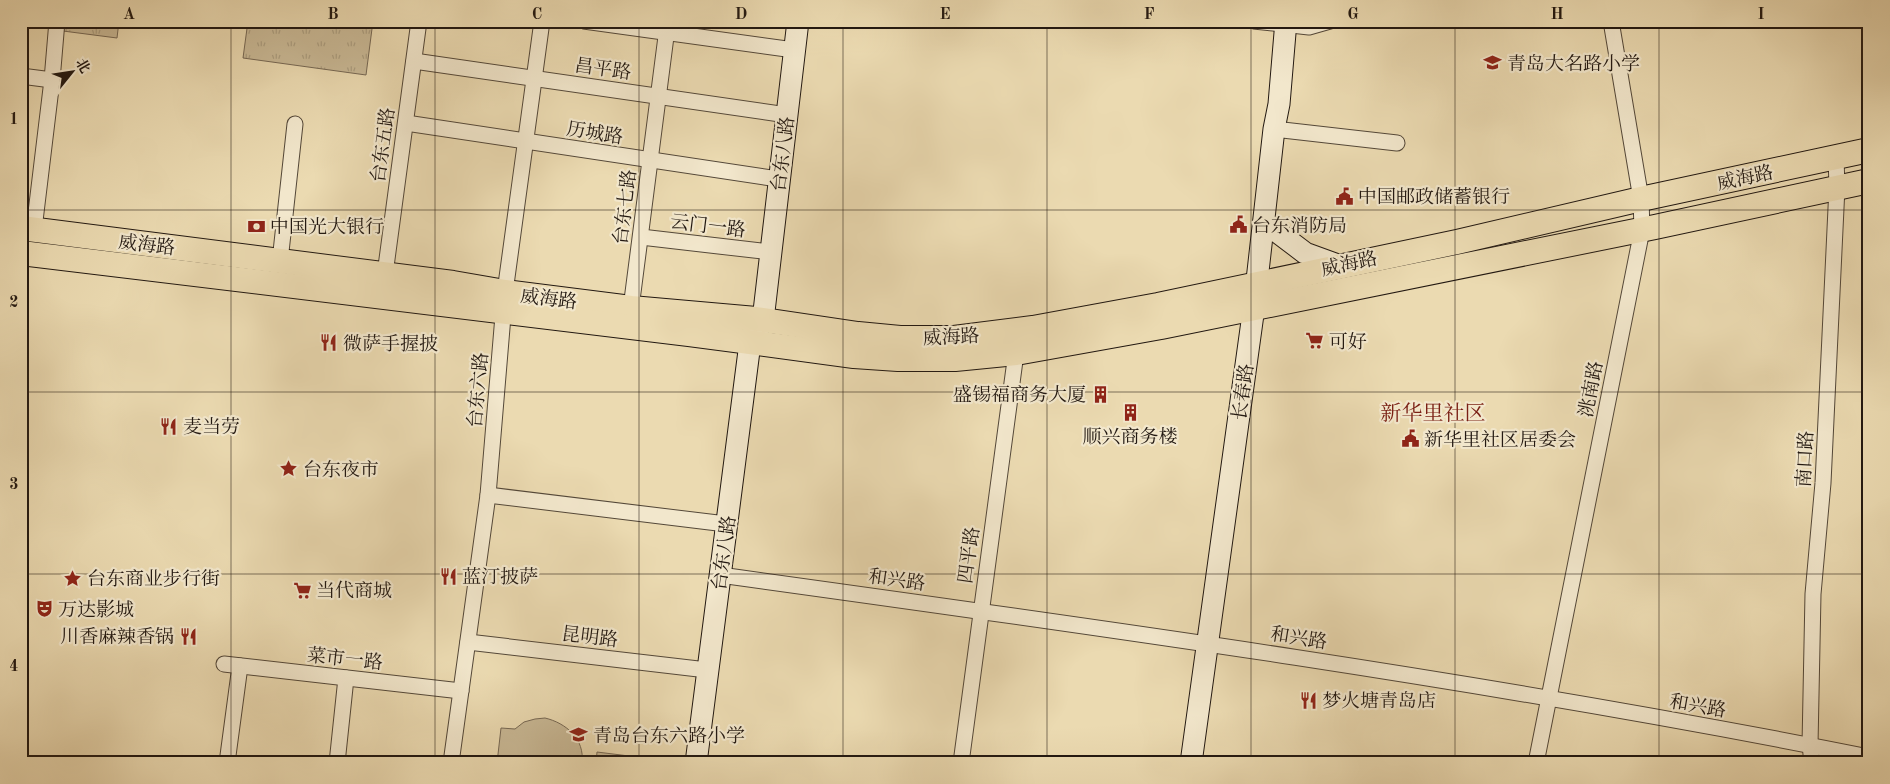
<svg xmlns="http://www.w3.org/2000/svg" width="1890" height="784" viewBox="0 0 1890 784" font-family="'Old Standard TT','Noto Serif SC',serif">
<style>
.grass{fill:#c9b996;stroke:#766854}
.park{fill:url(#park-tufts);stroke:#766854}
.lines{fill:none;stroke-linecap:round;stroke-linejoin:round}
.street-casing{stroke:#544839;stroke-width:17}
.secondary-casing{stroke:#221811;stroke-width:23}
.primary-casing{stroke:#221811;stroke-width:26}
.street{stroke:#f2e7cc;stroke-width:15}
.secondary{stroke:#f2e7cc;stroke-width:21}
.primary{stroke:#ebdab1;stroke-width:24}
.grid{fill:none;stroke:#221811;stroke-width:1;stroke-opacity:0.55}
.labels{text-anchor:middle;stroke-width:4.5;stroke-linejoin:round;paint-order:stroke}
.poi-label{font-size:19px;fill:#221811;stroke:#f2e7cc;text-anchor:start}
.street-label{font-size:19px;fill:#221811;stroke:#f2e7cc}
.quarter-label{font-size:21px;fill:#7a1f14;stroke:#f2e7cc}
.neatline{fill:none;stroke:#221811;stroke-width:2}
.grid-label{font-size:16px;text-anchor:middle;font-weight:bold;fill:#221811}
</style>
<defs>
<pattern id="park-tufts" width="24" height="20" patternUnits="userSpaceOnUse" patternTransform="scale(1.25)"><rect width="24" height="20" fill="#c9b996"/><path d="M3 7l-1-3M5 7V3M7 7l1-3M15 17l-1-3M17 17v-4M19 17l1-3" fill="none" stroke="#ac9e80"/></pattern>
</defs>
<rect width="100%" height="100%" fill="#ebdab1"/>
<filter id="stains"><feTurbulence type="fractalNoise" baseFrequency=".004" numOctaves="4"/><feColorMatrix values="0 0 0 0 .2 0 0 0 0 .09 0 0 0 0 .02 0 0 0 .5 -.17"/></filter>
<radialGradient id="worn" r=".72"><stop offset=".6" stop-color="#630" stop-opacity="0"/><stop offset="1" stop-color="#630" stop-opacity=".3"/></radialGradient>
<g class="grass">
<path d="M 545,718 C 566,723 585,739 582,763 L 497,763 L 501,728 L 515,729 L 524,722 L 535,719 Z"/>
<path d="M 597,752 L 637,757 L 637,763 L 596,763 Z"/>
</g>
<g class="park">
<path d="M 64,21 L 119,21 L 117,38 L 63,31 Z"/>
<path d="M 248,21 L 373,21 L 366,75 L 243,58 Z"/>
</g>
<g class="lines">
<defs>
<g id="street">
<path d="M 584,21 L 794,50"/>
<path d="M 1254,21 L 1309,27 L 1330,21"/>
<path d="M 414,61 L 787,115"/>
<path d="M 21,76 L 52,80"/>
<path d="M 406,123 L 778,179"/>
<path d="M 1274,129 L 1397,143"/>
<path d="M 34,229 L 52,80 L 57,21"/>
<path d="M 641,237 L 770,252"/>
<path d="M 280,261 L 295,124"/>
<path d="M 385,274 L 419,21"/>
<path d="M 631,308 L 668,21"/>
<path d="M 488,495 L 726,524"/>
<path d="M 720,575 C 1104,628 1488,681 1869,757"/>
<path d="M 468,642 L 707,670"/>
<path d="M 224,664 L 461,691"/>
<path d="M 227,763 L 240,666"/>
<path d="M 337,763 L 346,678"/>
<path d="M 451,763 L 488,495 L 505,292 L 542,21"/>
<path d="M 961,763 L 1016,353"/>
<path d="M 1536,763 L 1642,230 L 1641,199 L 1611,21"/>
<path d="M 1812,763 L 1810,745 L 1813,594 L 1823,483 L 1837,187 L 1836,158"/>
</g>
<g id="secondary">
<path d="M 1264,222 L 1305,253 L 1338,265"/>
<path d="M 696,763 L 750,343 L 763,320 L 798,21"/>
<path d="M 1191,763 L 1254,307 L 1274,129 L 1279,104 L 1286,21"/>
</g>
<g id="primary">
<path d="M 21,228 L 453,283 L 505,292 L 631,308 L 756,319 L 858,334 L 900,338 L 954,338 L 1033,328 L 1158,305 L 1457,242 L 1641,199 L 1869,150"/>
<path d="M 21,253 L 689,334 L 854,356 L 898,359 L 955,359 L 1016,353 L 1161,327 L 1655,227 L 1869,181"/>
</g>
</defs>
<use href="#street" class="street-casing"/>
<use href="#secondary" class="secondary-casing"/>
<use href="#primary" class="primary-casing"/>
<use href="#street" class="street"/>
<use href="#secondary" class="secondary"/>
<use href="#primary" class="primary"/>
</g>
<path class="grid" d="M 231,21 L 231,763M 435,21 L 435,763M 639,21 L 639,763M 843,21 L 843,763M 1047,21 L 1047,763M 1251,21 L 1251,763M 1455,21 L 1455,763M 1659,21 L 1659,763M 21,210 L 1869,210M 21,392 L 1869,392M 21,574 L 1869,574"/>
<defs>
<symbol id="school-bare" viewBox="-9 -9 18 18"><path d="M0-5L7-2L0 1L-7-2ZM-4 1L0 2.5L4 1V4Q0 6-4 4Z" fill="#8f2418" stroke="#f2e7cc" stroke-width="2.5" paint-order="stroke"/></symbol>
<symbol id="civic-bare" viewBox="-9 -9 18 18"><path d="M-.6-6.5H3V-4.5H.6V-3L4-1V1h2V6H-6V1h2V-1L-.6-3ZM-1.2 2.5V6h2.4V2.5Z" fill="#8f2418" stroke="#f2e7cc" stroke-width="2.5" paint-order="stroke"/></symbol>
<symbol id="bank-bare" viewBox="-9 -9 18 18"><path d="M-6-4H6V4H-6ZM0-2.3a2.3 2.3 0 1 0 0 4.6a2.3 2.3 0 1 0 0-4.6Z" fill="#8f2418" stroke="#f2e7cc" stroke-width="2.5" paint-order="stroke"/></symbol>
<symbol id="supermarket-bare" viewBox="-9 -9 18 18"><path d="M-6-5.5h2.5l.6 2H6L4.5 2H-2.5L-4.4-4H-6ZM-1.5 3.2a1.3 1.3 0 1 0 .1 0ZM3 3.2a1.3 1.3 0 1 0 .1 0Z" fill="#8f2418" stroke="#f2e7cc" stroke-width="2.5" paint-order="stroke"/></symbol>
<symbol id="restaurant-bare" viewBox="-9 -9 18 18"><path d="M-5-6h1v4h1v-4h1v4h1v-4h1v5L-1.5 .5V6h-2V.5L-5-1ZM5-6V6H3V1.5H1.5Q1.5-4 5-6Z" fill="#8f2418" stroke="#f2e7cc" stroke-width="2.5" paint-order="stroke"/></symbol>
<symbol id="building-bare" viewBox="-9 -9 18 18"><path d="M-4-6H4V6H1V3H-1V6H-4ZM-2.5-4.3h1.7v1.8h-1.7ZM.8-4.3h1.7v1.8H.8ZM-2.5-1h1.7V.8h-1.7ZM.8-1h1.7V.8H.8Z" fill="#8f2418" stroke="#f2e7cc" stroke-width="2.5" paint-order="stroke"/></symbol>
<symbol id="sight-bare" viewBox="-9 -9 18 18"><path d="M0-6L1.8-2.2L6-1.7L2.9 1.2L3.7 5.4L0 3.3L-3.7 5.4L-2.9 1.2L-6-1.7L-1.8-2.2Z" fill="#8f2418" stroke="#f2e7cc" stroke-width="2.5" paint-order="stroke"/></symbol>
<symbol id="theatre-bare" viewBox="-9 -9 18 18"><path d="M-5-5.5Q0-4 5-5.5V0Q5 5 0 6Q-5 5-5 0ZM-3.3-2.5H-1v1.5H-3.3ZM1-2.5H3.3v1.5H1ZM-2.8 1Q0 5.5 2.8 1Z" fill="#8f2418" stroke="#f2e7cc" stroke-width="2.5" paint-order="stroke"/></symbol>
</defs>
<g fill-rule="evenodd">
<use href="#school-bare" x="1480" y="50" width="25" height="25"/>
<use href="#civic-bare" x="1332" y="184" width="25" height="25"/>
<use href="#civic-bare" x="1226" y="212" width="25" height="25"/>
<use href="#bank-bare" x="244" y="214" width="25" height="25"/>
<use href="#supermarket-bare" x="1302" y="328" width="25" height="25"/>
<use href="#restaurant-bare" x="316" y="330" width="25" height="25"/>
<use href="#building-bare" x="1088" y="382" width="25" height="25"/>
<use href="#building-bare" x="1118" y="400" width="25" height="25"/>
<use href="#restaurant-bare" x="156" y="414" width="25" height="25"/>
<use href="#civic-bare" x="1398" y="426" width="25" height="25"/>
<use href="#sight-bare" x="276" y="456" width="25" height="25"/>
<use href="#restaurant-bare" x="436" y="564" width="25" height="25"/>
<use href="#sight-bare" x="60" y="566" width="25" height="25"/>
<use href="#supermarket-bare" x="290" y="578" width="25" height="25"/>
<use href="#theatre-bare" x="32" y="596" width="25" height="25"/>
<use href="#restaurant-bare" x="176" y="624" width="25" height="25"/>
<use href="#restaurant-bare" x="1296" y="688" width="25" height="25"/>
<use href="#school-bare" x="566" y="722" width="25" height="25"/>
</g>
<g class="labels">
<g class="poi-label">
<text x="1507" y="70">青岛大名路小学</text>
<text x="1358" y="203">中国邮政储蓄银行</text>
<text x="1252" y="232">台东消防局</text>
<text x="270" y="233">中国光大银行</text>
<text x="1329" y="348">可好</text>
<text x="343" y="350">微萨手握披</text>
<text x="1086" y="401" text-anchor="end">盛锡福商务大厦</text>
<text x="183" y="433">麦当劳</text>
<text x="1130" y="443" text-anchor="middle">顺兴商务楼</text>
<text x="1424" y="446">新华里社区居委会</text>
<text x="303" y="476">台东夜市</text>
<text x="462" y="583">蓝汀披萨</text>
<text x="87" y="585">台东商业步行街</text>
<text x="316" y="597">当代商城</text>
<text x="58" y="616">万达影城</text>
<text x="174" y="643" text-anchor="end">川香麻辣香锅</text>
<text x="1322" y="707">梦火塘青岛店</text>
<text x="593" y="742">青岛台东六路小学</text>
</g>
<g class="street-label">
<text transform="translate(603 68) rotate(8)" y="7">昌平路</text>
<text transform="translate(595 132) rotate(9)" y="7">历城路</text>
<text transform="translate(382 145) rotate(-82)" y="7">台东五路</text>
<text transform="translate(782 154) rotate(-83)" y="7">台东八路</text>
<text transform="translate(1745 177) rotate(-12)" y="7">威海路</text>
<text transform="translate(624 207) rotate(-83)" y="7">台东七路</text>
<text transform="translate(708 225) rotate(7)" y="7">云门一路</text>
<text transform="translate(147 244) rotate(7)" y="7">威海路</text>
<text transform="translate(1349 263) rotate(-12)" y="7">威海路</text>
<text transform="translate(549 298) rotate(7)" y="7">威海路</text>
<text transform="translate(951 336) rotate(-3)" y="7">威海路</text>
<text transform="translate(1590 389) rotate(-79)" y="7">洮南路</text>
<text transform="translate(477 390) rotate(-85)" y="7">台东六路</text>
<text transform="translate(1242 392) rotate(-82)" y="7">长春路</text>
<text transform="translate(1804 459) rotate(-87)" y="7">南口路</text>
<text transform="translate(723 553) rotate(-82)" y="7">台东八路</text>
<text transform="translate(968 555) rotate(-82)" y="7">四平路</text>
<text transform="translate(897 579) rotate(8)" y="7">和兴路</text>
<text transform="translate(590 636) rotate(7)" y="7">昆明路</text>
<text transform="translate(1299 637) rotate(9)" y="7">和兴路</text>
<text transform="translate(345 658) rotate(6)" y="7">菜市一路</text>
<text transform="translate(1698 705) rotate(10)" y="7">和兴路</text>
</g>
<g class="quarter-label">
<text x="1433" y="420">新华里社区</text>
</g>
</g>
<rect width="1890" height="784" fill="none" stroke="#ebdab1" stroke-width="55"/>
<g transform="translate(72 72) rotate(60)" stroke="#f2e7cc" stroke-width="4" paint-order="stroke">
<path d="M0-4L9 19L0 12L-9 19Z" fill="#221811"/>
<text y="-8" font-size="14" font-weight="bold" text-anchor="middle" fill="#221811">北</text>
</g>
<rect x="28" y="28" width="1834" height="728" class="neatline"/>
<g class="grid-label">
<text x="129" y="19">A</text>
<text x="333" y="19">B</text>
<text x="537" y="19">C</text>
<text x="741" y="19">D</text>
<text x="945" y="19">E</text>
<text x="1149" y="19">F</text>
<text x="1353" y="19">G</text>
<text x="1557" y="19">H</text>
<text x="1761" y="19">I</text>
<text x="14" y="124">1</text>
<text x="14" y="307">2</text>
<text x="14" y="489">3</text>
<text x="14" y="671">4</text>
</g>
<rect width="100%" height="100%" filter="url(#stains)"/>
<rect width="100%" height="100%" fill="url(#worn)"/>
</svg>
